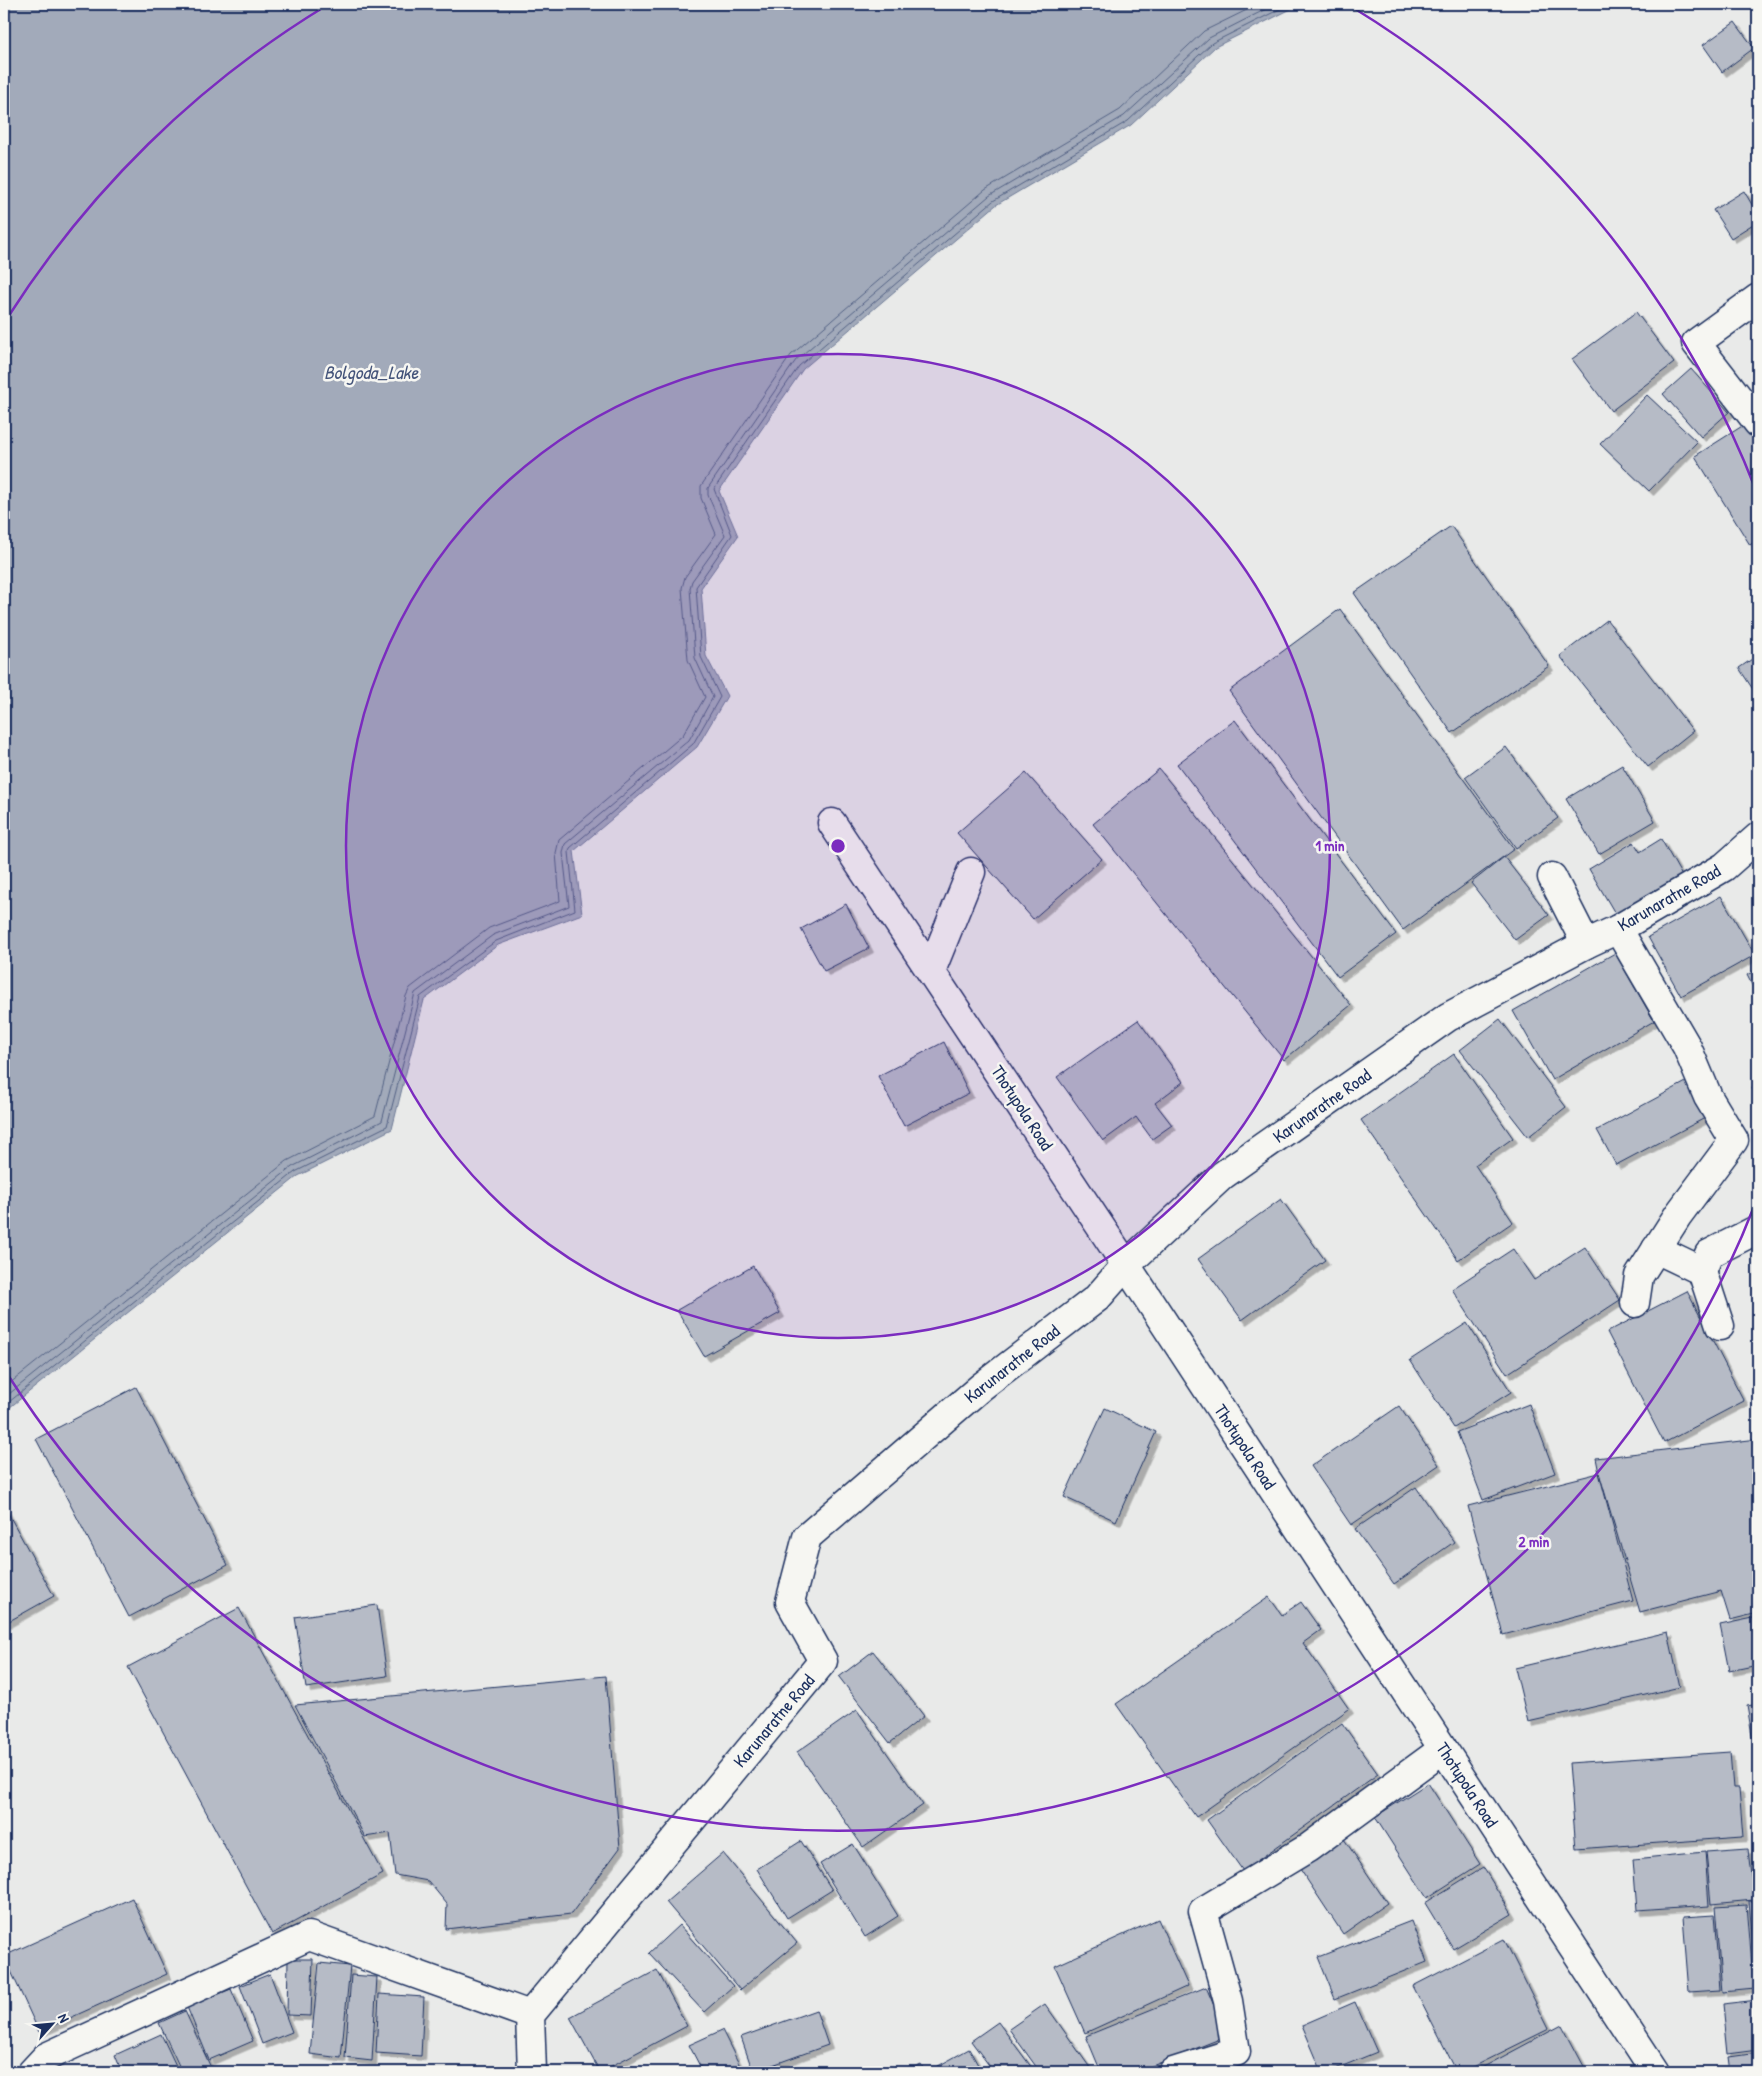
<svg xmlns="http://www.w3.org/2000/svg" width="1762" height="2076" viewBox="0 0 1762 2076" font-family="'Patrick Hand',sans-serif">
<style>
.water{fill:#a2aaba;stroke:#6c7995}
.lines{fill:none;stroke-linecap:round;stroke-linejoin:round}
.shore{stroke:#516083;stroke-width:1}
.building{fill:#b6bbc6;stroke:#1b2f5e;filter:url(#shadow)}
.minor-casing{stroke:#1b2f5e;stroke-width:31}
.minor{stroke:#f6f6f2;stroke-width:28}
.ring{fill:none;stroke:#7b2cbf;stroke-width:2.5}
.labels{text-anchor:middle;stroke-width:5;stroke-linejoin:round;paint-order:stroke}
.street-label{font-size:18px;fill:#1b2f5e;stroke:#f6f6f2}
.water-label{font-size:19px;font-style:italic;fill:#44547a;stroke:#f6f6f2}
.centre{fill:#7b2cbf;stroke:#f6f6f2;stroke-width:2.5}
.ring-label{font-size:15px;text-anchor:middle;font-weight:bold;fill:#7b2cbf;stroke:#f6f6f2;stroke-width:5;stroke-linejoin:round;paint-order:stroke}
</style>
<defs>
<filter id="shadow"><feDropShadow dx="4.5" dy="4.5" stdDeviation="0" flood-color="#0004"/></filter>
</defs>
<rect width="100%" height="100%" fill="#e9eae9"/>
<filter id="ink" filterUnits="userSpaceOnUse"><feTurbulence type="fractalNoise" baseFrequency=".02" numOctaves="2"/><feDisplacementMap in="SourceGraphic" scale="10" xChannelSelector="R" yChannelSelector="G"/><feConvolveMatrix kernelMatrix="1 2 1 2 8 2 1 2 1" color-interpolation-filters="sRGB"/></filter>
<g filter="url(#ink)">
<path class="water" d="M 4,4 L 1301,4 L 1215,47 L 1131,125 L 996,205 L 803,369 L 719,491 L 738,536 L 701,588 L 706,656 L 727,696 L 697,747 L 574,851 L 582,914 L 498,945 L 424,1000 L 392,1129 L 298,1176 L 4,1412 Z"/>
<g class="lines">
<g class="shore">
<path d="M 4,1388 L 287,1161 L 375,1116 L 406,996 L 410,988 L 489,928 L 560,901 L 556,853 L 559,840 L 683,735 L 705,697 L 688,660 L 682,588 L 685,577 L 716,534 L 701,498 L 701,486 L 791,355 L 985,190 L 1120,110 L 1204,31 L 1259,4"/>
<path d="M 4,1398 L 292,1167 L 382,1121 L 415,993 L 493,935 L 569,906 L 563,853 L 565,844 L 689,740 L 713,697 L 695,658 L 690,588 L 692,581 L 725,535 L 708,495 L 708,488 L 796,360 L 989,196 L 1124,116 L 1209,38 L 1276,4"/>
<path d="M 4,1406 L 295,1172 L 387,1126 L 420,997 L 496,941 L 575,910 L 569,852 L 570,848 L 693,744 L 720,697 L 701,657 L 696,587 L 732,535 L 714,489 L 799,366 L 993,201 L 1128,121 L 1212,43 L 1290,4"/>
</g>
</g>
<g class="building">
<path d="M 1735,22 L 1754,48 L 1722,72 L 1703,45 Z"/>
<path d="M 1744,191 L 1758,215 L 1758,221 L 1731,238 L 1713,210 Z"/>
<path d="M 1636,312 L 1674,363 L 1611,411 L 1572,359 Z"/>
<path d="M 1691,369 L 1729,412 L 1701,437 L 1663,394 Z"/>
<path d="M 1647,395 L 1697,442 L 1649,491 L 1600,444 Z"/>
<path d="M 1747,423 L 1758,440 L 1758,539 L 1750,545 L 1695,456 Z"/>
<path d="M 1451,526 L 1549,666 L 1452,733 L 1354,593 Z"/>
<path d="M 1340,609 L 1514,849 L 1403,930 L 1229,691 Z"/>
<path d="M 1607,620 L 1693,731 L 1648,767 L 1560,656 Z"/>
<path d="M 1758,655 L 1758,697 L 1739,668 Z"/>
<path d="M 1235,720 L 1396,934 L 1338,977 L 1177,764 Z"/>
<path d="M 1506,747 L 1558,818 L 1516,848 L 1465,777 Z"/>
<path d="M 1622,765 L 1655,821 L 1599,854 L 1566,799 Z"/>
<path d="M 1159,769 L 1351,1005 L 1284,1060 L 1093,824 Z"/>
<path d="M 1026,773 L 1102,859 L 1033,919 L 957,833 Z"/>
<path d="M 1661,839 L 1682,876 L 1616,915 L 1589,869 L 1634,842 L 1640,852 Z"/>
<path d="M 1504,857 L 1549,915 L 1515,940 L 1471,883 Z"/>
<path d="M 1721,896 L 1755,955 L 1681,996 L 1648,937 Z"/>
<path d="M 846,904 L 869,948 L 824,971 L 801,929 Z"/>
<path d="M 1615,953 L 1654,1021 L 1552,1080 L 1513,1011 Z"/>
<path d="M 1758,969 L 1758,997 L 1747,975 Z"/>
<path d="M 1500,1019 L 1566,1107 L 1528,1137 L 1460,1050 Z"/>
<path d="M 1138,1020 L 1183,1082 L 1155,1103 L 1172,1125 L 1152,1139 L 1136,1117 L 1103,1141 L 1057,1077 Z"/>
<path d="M 944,1042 L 969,1093 L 904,1126 L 878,1076 Z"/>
<path d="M 1454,1054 L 1513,1138 L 1475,1165 L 1513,1222 L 1458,1260 L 1361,1120 Z"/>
<path d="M 1686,1082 L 1705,1118 L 1616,1165 L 1597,1130 Z"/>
<path d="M 1758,1085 L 1758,1100 L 1752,1088 Z"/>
<path d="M 1281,1199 L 1325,1260 L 1242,1320 L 1198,1259 Z"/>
<path d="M 1585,1247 L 1620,1300 L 1507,1374 L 1452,1289 L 1513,1249 L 1534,1280 Z"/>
<path d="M 753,1266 L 780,1313 L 704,1356 L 677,1310 Z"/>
<path d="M 1687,1291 L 1744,1401 L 1664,1443 L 1607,1332 Z"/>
<path d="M 1467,1323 L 1511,1392 L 1454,1428 L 1410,1360 Z"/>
<path d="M 136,1387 L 228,1565 L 129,1617 L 36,1439 Z"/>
<path d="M 1529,1404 L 1555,1473 L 1483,1500 L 1457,1432 Z"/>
<path d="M 1399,1406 L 1439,1465 L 1351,1525 L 1311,1466 Z"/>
<path d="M 1105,1408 L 1156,1432 L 1116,1521 L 1064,1497 Z"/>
<path d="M 1758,1439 L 1758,1613 L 1730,1620 L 1721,1591 L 1640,1612 L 1599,1473 L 1596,1458 Z"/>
<path d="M 1599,1473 L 1633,1601 L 1503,1635 L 1468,1506 Z"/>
<path d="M 1416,1487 L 1454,1542 L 1394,1584 L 1355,1529 Z"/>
<path d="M 4,1506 L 54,1596 L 4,1624 Z"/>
<path d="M 1269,1597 L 1282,1615 L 1301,1602 L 1321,1630 L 1303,1643 L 1349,1709 L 1196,1817 L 1116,1704 Z"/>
<path d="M 377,1605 L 387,1676 L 306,1688 L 295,1617 Z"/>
<path d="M 239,1608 L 383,1874 L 272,1934 L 128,1667 Z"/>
<path d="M 1758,1617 L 1758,1665 L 1729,1671 L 1720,1625 Z"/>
<path d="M 1668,1632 L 1680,1687 L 1528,1722 L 1515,1668 Z"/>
<path d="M 873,1651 L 924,1716 L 890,1743 L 839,1677 Z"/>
<path d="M 606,1676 L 620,1848 L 571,1914 L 446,1929 L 447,1904 L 428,1881 L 395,1875 L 390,1833 L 365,1837 L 295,1705 Z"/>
<path d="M 1758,1704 L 1758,1745 L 1754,1746 L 1747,1706 Z"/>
<path d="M 857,1710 L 923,1805 L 863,1847 L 797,1752 Z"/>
<path d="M 1342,1723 L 1378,1774 L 1243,1871 L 1207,1820 Z"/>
<path d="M 1758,1745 L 1758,1774 L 1757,1774 L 1753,1746 Z"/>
<path d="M 1730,1752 L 1733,1788 L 1739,1788 L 1743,1837 L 1576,1849 L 1569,1763 Z"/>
<path d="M 1428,1783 L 1480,1864 L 1427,1898 L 1375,1817 Z"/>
<path d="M 1342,1836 L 1387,1903 L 1343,1934 L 1298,1866 Z"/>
<path d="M 801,1841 L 832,1890 L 787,1918 L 757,1869 Z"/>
<path d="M 853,1844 L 898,1916 L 865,1937 L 820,1864 Z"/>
<path d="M 1748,1849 L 1754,1900 L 1711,1904 L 1706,1852 Z"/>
<path d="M 1705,1852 L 1709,1906 L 1637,1911 L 1633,1859 Z"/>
<path d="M 723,1853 L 797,1943 L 740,1990 L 666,1902 Z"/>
<path d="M 1483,1867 L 1512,1914 L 1453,1949 L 1425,1903 Z"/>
<path d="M 132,1898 L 167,1974 L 39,2032 L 4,1956 Z"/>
<path d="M 1749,1901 L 1758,1901 L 1758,1991 L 1757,1991 Z"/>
<path d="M 1747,1905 L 1754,1989 L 1722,1992 L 1715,1907 Z"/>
<path d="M 1714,1915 L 1720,1990 L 1689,1992 L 1683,1917 Z"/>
<path d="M 1158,1919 L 1188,1986 L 1085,2033 L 1055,1966 Z"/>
<path d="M 1411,1921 L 1427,1962 L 1335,1999 L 1318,1957 Z"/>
<path d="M 679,1925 L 733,1986 L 704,2012 L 649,1953 Z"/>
<path d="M 1504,1939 L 1549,2029 L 1462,2072 L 1457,2072 L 1413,1986 Z"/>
<path d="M 288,1959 L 313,1959 L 311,2016 L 287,2015 Z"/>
<path d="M 319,1963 L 350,1966 L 341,2058 L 310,2054 Z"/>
<path d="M 657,1970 L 687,2026 L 600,2072 L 570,2017 Z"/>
<path d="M 270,1974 L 292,2032 L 262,2044 L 240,1986 Z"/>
<path d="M 351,1975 L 377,1977 L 372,2061 L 345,2058 Z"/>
<path d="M 1206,1987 L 1227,2036 L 1137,2072 L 1101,2072 L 1086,2036 Z"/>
<path d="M 231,1989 L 253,2041 L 209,2060 L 187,2007 Z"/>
<path d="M 379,1994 L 424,1997 L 421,2056 L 376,2053 Z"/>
<path d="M 1758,2000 L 1758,2050 L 1727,2054 L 1722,2004 Z"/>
<path d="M 1355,2002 L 1377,2052 L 1328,2072 L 1322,2072 L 1302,2025 Z"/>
<path d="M 1045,2004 L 1093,2072 L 1040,2072 L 1009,2029 Z"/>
<path d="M 816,2010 L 828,2045 L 753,2072 L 741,2037 Z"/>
<path d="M 185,2011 L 213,2072 L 182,2072 L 159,2023 Z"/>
<path d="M 998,2022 L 1035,2072 L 994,2072 L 971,2041 Z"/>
<path d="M 1562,2025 L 1587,2072 L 1477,2072 L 1476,2071 Z"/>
<path d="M 722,2030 L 743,2072 L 703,2072 L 689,2045 Z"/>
<path d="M 161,2034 L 179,2072 L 122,2072 L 115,2055 Z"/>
<path d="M 969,2049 L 982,2072 L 932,2072 L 931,2070 Z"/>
<path d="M 1758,2053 L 1758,2072 L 1731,2072 L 1729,2057 Z"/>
<path d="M 777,2064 L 782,2072 L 762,2072 Z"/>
<path d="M 921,2064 L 925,2072 L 905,2072 Z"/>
</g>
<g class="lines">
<defs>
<g id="minor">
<path d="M 1758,298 L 1696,343 L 1758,423"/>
<path d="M 832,823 L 1126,1265 L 1655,2072"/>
<path d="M 1552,877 L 1586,944"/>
<path d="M 1618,929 L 1687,1047 L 1708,1097 L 1734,1140 L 1678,1215 L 1639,1276 L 1635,1303"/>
<path d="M 931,971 L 971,872"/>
<path d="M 1656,1249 L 1702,1271 L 1709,1254 L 1758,1229"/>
<path d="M 1702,1271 L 1720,1326"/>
<path d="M 32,2072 L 46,2057 L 309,1936 L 530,2015"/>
<path d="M 532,2072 L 530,2015 L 823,1661 L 790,1602 L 807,1537 L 981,1387 L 1097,1298 L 1126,1265 L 1223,1175 L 1448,1017 L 1586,944 L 1618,929 L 1724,867 L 1758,837"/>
<path d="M 1173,2072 L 1236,2052 L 1228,2001 L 1203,1911 L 1308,1848 L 1443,1749"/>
</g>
</defs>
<use href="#minor" class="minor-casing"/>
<use href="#minor" class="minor"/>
</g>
</g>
<circle cx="838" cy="846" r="492" fill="#7b2cbf" fill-opacity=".12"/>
<g class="ring">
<circle cx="838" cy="846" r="492"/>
<path d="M1757 1199A984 984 0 0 1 8 1375M8 317A984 984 0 0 1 324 7M1352 7A984 984 0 0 1 1757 493"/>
</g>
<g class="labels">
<g class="street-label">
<text transform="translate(1669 898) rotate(-30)" y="6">Karunaratne Road</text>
<text transform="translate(1322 1106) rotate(-35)" y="6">Karunaratne Road</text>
<text transform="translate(1022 1108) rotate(57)" y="6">Thotupola Road</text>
<text transform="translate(1012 1364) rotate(-38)" y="6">Karunaratne Road</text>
<text transform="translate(1245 1447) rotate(57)" y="6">Thotupola Road</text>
<text transform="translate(774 1721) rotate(-50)" y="6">Karunaratne Road</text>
<text transform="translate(1467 1785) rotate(57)" y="6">Thotupola Road</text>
</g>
<g class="water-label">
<text x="371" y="379">Bolgoda_Lake</text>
</g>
</g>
<circle cx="838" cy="846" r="8" class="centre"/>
<g class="ring-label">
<text x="1330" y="851">1 min</text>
<text x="1534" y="1547">2 min</text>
</g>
<rect width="1762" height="2076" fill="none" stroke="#f6f6f2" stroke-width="20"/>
<rect x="10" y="10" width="1742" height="2056" fill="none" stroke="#1b2f5e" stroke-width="2" filter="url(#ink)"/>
<g transform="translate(52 2024) rotate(63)" stroke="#f6f6f2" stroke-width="4" paint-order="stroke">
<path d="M0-4L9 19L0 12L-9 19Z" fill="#1b2f5e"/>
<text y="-8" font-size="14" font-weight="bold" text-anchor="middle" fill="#1b2f5e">N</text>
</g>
</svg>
